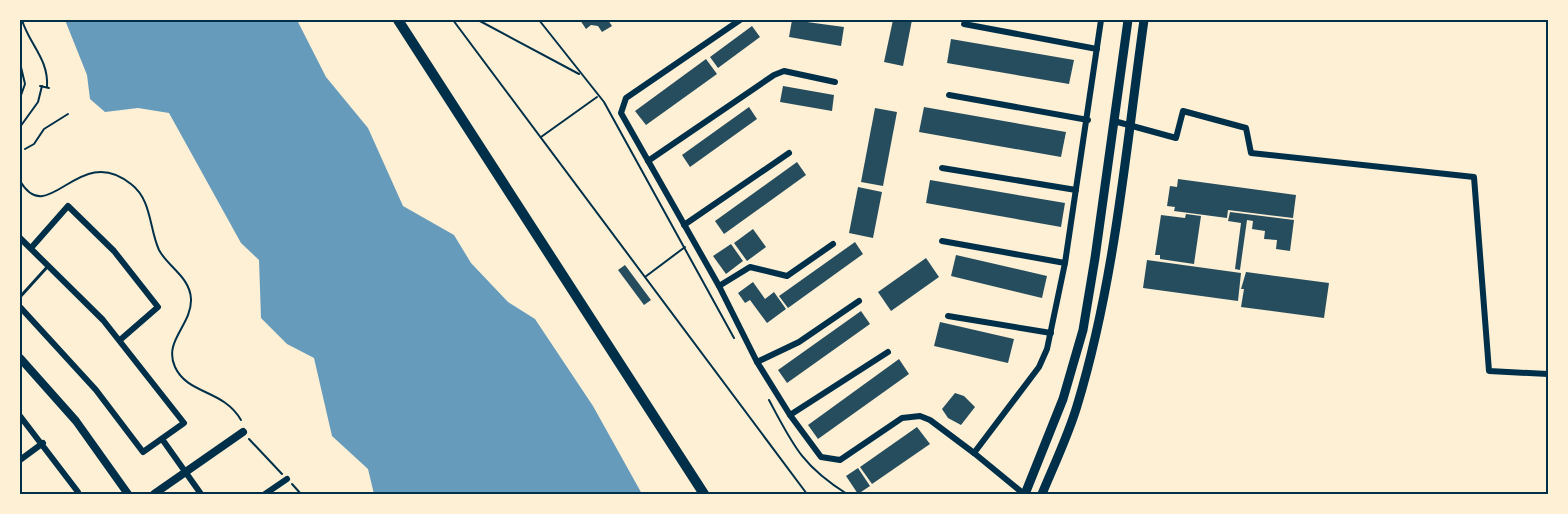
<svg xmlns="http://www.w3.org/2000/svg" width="1568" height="514" viewBox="0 0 1568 514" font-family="'Public Sans',sans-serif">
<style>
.water{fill:#669bbc}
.building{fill:#264d5e}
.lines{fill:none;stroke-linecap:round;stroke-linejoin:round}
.path{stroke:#003049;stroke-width:2}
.service{stroke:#003049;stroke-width:3}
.minor{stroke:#003049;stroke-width:6}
.tertiary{stroke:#003049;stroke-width:8}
.secondary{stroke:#003049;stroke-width:9}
.primary{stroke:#003049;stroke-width:10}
.neatline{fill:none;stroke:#003049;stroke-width:2}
</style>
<rect width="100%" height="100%" fill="#fdf0d5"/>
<path class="water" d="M 65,20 L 297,20 L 326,77 L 368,128 L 403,206 L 454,235 L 471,263 L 508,302 L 535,319 L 593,406 L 642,494 L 374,494 L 368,469 L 332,436 L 314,358 L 287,344 L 261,318 L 259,260 L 241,243 L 169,113 L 138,108 L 105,112 L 90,99 L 87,75 Z"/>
<g class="building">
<path d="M 580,20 L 608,20 L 612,26 L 602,32 L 598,26 L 591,25 L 586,29 Z"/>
<path d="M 792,20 L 844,27 L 841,46 L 789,37 Z"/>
<path d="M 893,20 L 912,20 L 903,66 L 884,62 Z"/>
<path d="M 752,26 L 760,37 L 718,68 L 710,57 Z"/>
<path d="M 951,39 L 1074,60 L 1069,84 L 947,63 Z"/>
<path d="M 706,59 L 717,74 L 646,125 L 635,111 Z"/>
<path d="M 783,86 L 834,95 L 832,111 L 780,102 Z"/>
<path d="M 749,107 L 757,119 L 690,167 L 682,155 Z"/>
<path d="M 924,107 L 1066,132 L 1061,157 L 919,132 Z"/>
<path d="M 875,108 L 897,112 L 883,186 L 861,182 Z"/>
<path d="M 797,162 L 806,175 L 724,234 L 715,221 Z"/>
<path d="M 1178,179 L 1296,195 L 1293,218 L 1228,210 L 1227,218 L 1174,211 L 1175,207 L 1167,206 L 1170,186 L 1177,187 Z"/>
<path d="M 930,180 L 1065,203 L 1061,227 L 926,203 Z"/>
<path d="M 858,187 L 882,192 L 873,238 L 849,233 Z"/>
<path d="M 1230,212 L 1294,220 L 1290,251 L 1276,249 L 1277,240 L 1264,239 L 1265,231 L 1252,229 L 1253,221 L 1247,220 L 1240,270 L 1235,269 L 1241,223 L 1228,221 Z"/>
<path d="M 1186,214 L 1201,216 L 1194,264 L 1160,259 L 1160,255 L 1155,255 L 1161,215 L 1185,218 Z"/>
<path d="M 753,229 L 766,247 L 747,261 L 734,243 Z"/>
<path d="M 855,242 L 863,254 L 788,308 L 779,296 Z"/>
<path d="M 731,244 L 743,261 L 726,274 L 713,256 Z"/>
<path d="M 956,255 L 1047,276 L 1042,298 L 951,276 Z"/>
<path d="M 926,258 L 939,277 L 891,311 L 878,292 Z"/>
<path d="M 1147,260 L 1241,273 L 1238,301 L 1143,288 Z"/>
<path d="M 625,265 L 651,300 L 644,305 L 618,270 Z"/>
<path d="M 1246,272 L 1329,283 L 1324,318 L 1241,307 L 1244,289 L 1241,289 Z"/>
<path d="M 753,282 L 765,299 L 774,292 L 786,309 L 767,323 L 750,300 L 745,303 L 738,293 Z"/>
<path d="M 861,311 L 870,324 L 787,383 L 778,370 Z"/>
<path d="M 940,322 L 1014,339 L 1008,363 L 934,346 Z"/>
<path d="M 899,359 L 909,374 L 818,439 L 808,425 Z"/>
<path d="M 955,393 L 964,396 L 975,407 L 961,425 L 948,418 L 942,409 Z"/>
<path d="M 917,427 L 930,444 L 872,484 L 860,467 Z"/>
<path d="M 858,468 L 870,486 L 858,494 L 846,476 Z"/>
</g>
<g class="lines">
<g class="path">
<path d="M 22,20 C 29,44 49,59 47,87"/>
<path d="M 453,20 L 807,494"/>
<path d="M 478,20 L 579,74"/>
<path d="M 539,20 L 604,102 L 734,338"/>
<path d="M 20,63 L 25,84 L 20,98"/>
<path d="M 40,86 L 49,88"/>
<path d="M 20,127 L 38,102 L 42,86"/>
<path d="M 541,137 L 597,97"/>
<path d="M 25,149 L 34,144 L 44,129 L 68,114"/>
<path d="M 20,181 C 49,230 78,141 131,184 C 152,200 149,228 159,250 C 168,267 190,277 191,299 C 192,325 163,341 175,367 C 188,395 223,389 241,420"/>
<path d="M 645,277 L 685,247"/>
<path d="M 769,400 C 793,445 802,466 847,494"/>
<path d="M 249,439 L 282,474"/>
<path d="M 292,484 L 301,494"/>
</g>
<path class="service" d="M 20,297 L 49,265"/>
<g class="minor">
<path d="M 740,20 L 626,98 L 621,113 L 719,286 L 757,362 L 790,415 L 821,457 L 840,460 L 902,418 L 920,416 L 930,420 L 974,453 L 1024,494"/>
<path d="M 964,24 L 1097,49"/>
<path d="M 949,95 L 1088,120"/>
<path d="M 1114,121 L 1176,138 L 1183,111 L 1246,128 L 1251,153 L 1474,177 L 1489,371 L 1548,374"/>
<path d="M 648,161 L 774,75 L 784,71 L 835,82"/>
<path d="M 942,168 L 1076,190"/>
<path d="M 684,225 L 789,153"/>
<path d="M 20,238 L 103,320 L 184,423 L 143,452 L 96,390 L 20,307"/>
<path d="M 942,241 L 1065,263"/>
<path d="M 31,248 L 68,206 L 114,251 L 158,307 L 120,340"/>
<path d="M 719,286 L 750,267 L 787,276 L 833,244"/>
<path d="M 948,316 L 1051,333"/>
<path d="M 757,362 L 799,342 L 859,301"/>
<path d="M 790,415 L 888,352"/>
<path d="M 20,416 L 78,492 L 78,494"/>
<path d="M 162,439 L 201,494"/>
<path d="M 974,453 L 1039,367 L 1047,349 L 1065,263 L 1101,20"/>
<path d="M 20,460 L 43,443"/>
<path d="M 265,494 L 287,479"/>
</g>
<g class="tertiary">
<path d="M 20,358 L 76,421 L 128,494"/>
<path d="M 154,494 L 243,432"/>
</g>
<g class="secondary">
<path d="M 1025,494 L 1063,399 L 1083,330 L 1095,258 L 1128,20"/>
<path d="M 1042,494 C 1054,465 1068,436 1077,406 C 1115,281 1126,148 1144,20"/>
</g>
<path class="primary" d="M 398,20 L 704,494"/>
</g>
<rect width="1568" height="514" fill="none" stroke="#fdf0d5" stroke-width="42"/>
<rect x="21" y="21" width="1526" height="472" class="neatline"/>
</svg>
